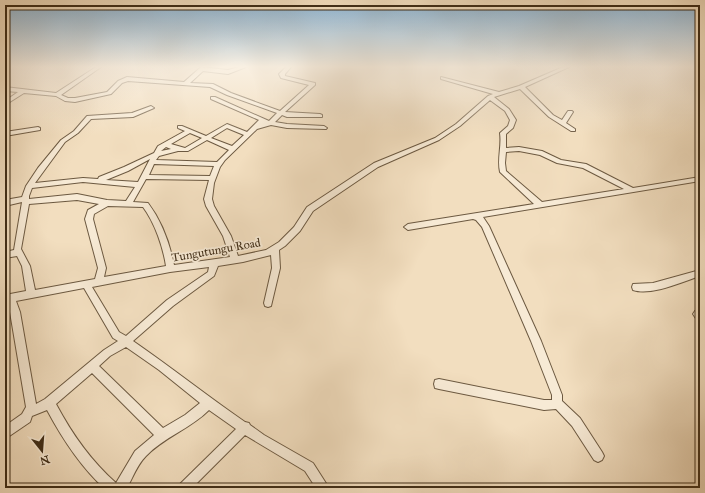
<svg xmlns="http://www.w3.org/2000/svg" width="705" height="493" viewBox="0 0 705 493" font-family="'IM FELL Great Primer',serif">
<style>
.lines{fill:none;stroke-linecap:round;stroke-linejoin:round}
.minor-casing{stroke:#6c5941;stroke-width:2}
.minor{fill:#f7ead5;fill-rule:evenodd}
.labels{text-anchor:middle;stroke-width:3.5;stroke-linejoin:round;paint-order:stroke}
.street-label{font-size:12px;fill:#3f2d17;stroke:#f7ead5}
</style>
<rect width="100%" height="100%" fill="#f2debf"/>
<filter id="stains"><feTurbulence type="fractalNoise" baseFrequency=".005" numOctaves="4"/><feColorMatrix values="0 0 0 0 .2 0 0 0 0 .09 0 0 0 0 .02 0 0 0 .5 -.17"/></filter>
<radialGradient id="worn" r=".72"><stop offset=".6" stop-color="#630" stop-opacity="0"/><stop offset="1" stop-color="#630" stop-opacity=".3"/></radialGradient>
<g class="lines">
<defs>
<g id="minor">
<path d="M 96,67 L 101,67 L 61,95 L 68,98 L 75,98 L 107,92 L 118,81 L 127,77 L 184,82 L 201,67 L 228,70 L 239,67 L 246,67 L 228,74 L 203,71 L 190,83 L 213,84 L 231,93 L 280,111 L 309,85 L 281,78 L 279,74 L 286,67 L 291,67 L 285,74 L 285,76 L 315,83 L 315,85 L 285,112 L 320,114 L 322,115 L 322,117 L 287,117 L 282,115 L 275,122 L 287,124 L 324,126 L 327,128 L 326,129 L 287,128 L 271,125 L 257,129 L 225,160 L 220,167 L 214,183 L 212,199 L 214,206 L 231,236 L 238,256 L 266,250 L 279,242 L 294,227 L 307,207 L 374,163 L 435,138 L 456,124 L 488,96 L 493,94 L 441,79 L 441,77 L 499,92 L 519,86 L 563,67 L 569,67 L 525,87 L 553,115 L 562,120 L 568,111 L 572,111 L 573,112 L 566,123 L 575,129 L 575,131 L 571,131 L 549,117 L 520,89 L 494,97 L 509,109 L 516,120 L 513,128 L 506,134 L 506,148 L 519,147 L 542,151 L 561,160 L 586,164 L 633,188 L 700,177 L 700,181 L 483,217 L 489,226 L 541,341 L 562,395 L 562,401 L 580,418 L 602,452 L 604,456 L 602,460 L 598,462 L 594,460 L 572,426 L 556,409 L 544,410 L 439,389 L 435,388 L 434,384 L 435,380 L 439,379 L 544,400 L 552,400 L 552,395 L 531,341 L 482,227 L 476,220 L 473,219 L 408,230 L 404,227 L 408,224 L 534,204 L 500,172 C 497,159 502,146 500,133 L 508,126 L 510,120 L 505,111 L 490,100 L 460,126 L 439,140 L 378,167 L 313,211 L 300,231 L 285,246 L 279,250 L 280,268 L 271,306 L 268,307 L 265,306 L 264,303 L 272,268 L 271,255 L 243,262 L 218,266 L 214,276 L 173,306 L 133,341 C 171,367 207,396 245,422 L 249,423 L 250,425 L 264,435 L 313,463 L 329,488 L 316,488 L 305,471 L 245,435 L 192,488 L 178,488 L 180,484 L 236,429 L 209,410 C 190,429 164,437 146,456 C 137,465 133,477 127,488 L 104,488 C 80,466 62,438 47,410 L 32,416 L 30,422 L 5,439 L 5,426 L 22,414 L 26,407 L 10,312 L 8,302 L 5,303 L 5,295 L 26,291 L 22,266 L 17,256 L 5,258 L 5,252 L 14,250 L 22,202 L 5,206 L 5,200 L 22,197 L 26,186 L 38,168 L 61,140 L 74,131 L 87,116 L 132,113 L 151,106 L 154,108 L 133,117 L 91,119 L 78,133 L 65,142 L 35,183 L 83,178 L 98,179 L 99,177 L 124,167 L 154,153 L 158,146 L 185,131 L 178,128 L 178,126 L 182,126 L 206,136 L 227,124 L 247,132 L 259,120 L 211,99 L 211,97 L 215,97 L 269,121 L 277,113 L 227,95 L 210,87 L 128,81 L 122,83 L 111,94 L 75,102 L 65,101 L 56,96 L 24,93 L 5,105 L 5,101 L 18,92 L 5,91 L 5,87 L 56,93 ZM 227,128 L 244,135 L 232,146 L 211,138 ZM 190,133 L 202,138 L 185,148 L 171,144 ZM 207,140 L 229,150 L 217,162 L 156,160 L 159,156 L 178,151 L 188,151 ZM 166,147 L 171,149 L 161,151 ZM 519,151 L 540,155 L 557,163 L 583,168 L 624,189 L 542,202 L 506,171 L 505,163 L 506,152 ZM 150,159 L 138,182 L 106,180 L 128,171 ZM 154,164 L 214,166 L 210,176 L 149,175 ZM 146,179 L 209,180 L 204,199 L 206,206 L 223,236 L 230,257 L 174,265 C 170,244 161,220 148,203 L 133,202 ZM 83,182 L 135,187 L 126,201 L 107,200 L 77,194 L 29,199 L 29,196 L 32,188 ZM 77,200 L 99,204 L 88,210 L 85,219 L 98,268 L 95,279 L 35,290 L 30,266 L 21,249 L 29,204 ZM 108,206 L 143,207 C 155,223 163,247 166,266 L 104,277 L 106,268 L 93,219 L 94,214 ZM 209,267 L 208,272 L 167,300 L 126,336 L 119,332 L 92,287 L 170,272 ZM 84,288 L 113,338 L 118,341 L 104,350 L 45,399 L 36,404 L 20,312 L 16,301 ZM 126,347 L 159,370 L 200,403 L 185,415 L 163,428 L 99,366 L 110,356 ZM 92,373 L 154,435 L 135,451 L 116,483 C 91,461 72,434 56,404 Z"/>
<path d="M 38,127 L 40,128 L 40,130 L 5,136 L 5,132 Z"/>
<path d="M 700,270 L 700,276 C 682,282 651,296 633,290 L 632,287 L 633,284 L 653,283 Z"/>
<path d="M 700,309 L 700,321 L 697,320 L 693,314 L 695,311 Z"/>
</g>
</defs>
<use href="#minor" class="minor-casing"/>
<use href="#minor" class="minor"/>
</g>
<linearGradient id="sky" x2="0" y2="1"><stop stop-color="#8cb6d7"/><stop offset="0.49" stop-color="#f9f0e2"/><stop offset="1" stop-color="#f9f0e2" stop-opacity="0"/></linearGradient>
<rect width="705" height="136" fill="url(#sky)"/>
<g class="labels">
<g class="street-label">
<text transform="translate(216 250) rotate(-10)" y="4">Tungutungu Road</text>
</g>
</g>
<rect width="705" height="493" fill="none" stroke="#f2debf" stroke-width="20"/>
<rect x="6" y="6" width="693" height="481" fill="none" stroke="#3f2d17" stroke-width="2"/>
<rect x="10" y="10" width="685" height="473" fill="none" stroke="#3f2d17"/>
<g transform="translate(42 451) rotate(163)" stroke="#f7ead5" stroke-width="3" paint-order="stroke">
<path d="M0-3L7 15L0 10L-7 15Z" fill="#3f2d17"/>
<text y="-6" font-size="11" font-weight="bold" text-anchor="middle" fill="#3f2d17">N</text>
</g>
<rect width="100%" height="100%" filter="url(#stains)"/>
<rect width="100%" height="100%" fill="url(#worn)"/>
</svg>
